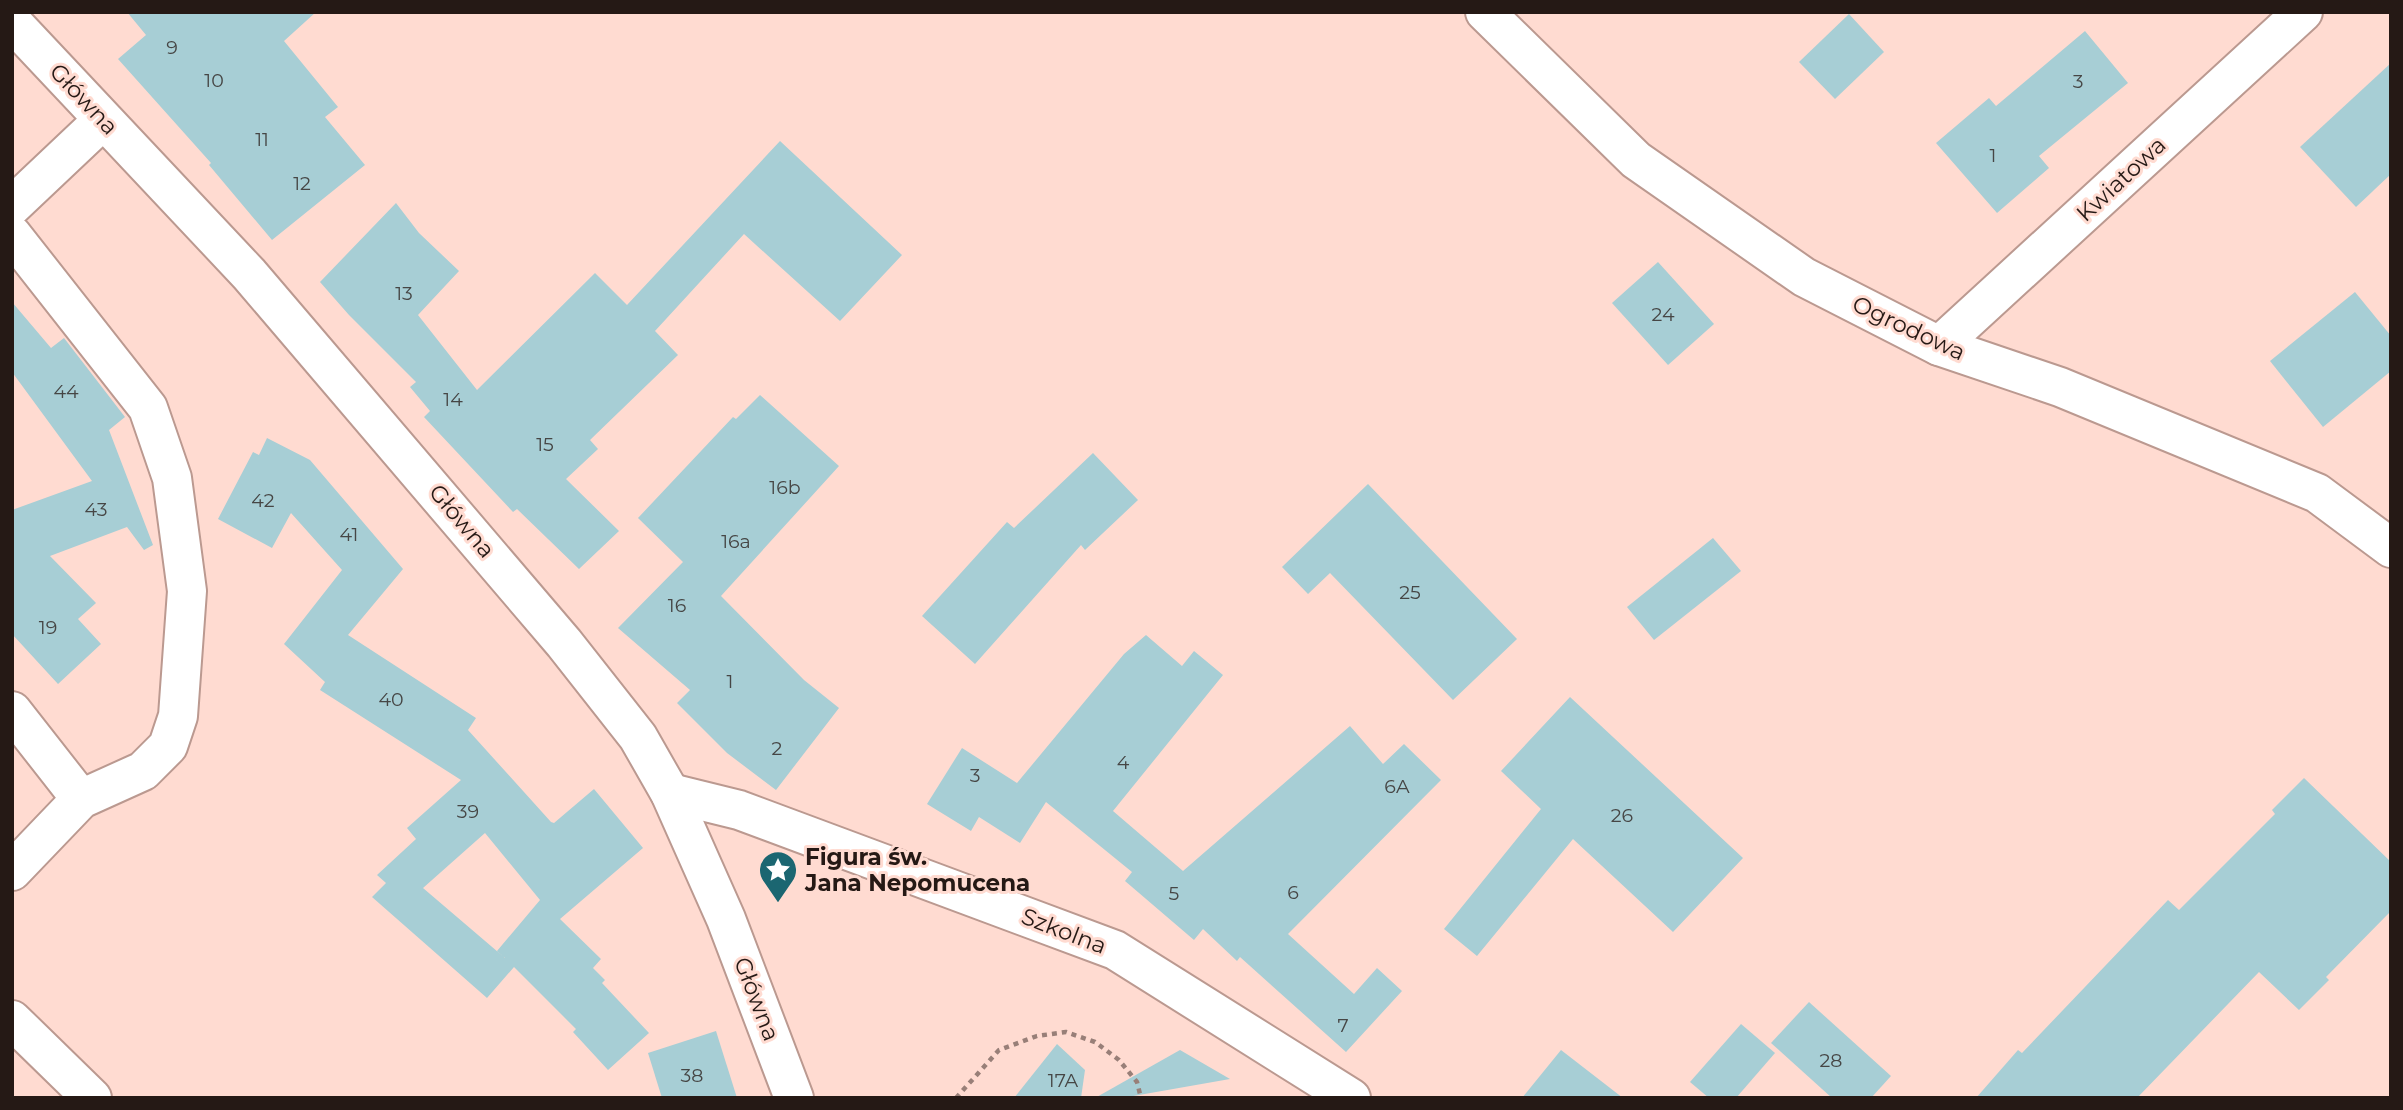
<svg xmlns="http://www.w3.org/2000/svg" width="2403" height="1110" viewBox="0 0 2403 1110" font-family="Montserrat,sans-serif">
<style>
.building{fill:#a7ced5;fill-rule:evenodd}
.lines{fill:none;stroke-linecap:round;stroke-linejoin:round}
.minor-casing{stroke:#bb9990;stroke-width:42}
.path{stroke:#987f78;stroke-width:4.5;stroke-dasharray:5 5;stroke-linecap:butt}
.minor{stroke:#fff;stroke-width:38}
.labels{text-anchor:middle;stroke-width:6;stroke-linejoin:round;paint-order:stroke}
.number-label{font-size:19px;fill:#464645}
.street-label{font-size:23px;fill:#251915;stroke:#ffdbd1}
.poi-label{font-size:23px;font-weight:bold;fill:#251915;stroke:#ffdbd1;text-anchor:start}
</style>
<rect width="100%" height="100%" fill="#ffdbd1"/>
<g class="building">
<path d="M 127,12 L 316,12 L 284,41 L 338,107 L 325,117 L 365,165 L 272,240 L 209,165 L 211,163 L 118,59 L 146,35 Z"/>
<path d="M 1849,14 L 1884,52 L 1835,99 L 1799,62 Z"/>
<path d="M 2085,31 L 2128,83 L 2039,156 L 2049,168 L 1997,213 L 1936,143 L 1989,98 L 1996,106 Z"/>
<path d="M 2391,63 L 2391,174 L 2356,207 L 2300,147 Z"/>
<path d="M 780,141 L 902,255 L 840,321 L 744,234 L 655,331 L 678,355 L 590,440 L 598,449 L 566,479 L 619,531 L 579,569 L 517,509 L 513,512 L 424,417 L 430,411 L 410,387 L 416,382 L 349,315 L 320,282 L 396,203 L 419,233 L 459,271 L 418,315 L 477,390 L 595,273 L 627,305 Z"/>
<path d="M 1658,262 L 1714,324 L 1668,365 L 1612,303 Z"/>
<path d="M 2355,292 L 2391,336 L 2391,371 L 2323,427 L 2270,361 Z"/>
<path d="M 12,302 L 51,348 L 64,338 L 125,417 L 109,430 L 153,545 L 144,550 L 127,527 L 50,556 L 96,603 L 78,619 L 101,644 L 58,684 L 12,634 L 12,510 L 92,481 L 12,372 Z"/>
<path d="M 760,395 L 839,466 L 721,596 L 804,680 L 839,708 L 776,790 L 727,753 L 677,703 L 690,690 L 618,628 L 683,562 L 638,518 L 733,417 L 736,419 Z"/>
<path d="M 267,438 L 310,460 L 403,569 L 348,635 L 476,718 L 468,730 L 551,822 L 554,823 L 594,789 L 643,848 L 560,919 L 601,959 L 593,968 L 605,980 L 602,983 L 649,1033 L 608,1070 L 573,1032 L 576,1029 L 514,967 L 487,998 L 372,897 L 386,883 L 377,875 L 416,839 L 407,828 L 461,780 L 320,690 L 325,682 L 284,644 L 342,570 L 291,513 L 272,548 L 218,519 L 253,452 L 259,455 ZM 485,833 L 540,900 L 497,951 L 505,958 L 423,888 Z"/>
<path d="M 1093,453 L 1138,500 L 1085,550 L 1081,545 L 975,664 L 922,616 L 1007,522 L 1014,528 Z"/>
<path d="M 1368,484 L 1517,639 L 1453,700 L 1330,573 L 1308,594 L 1282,567 Z"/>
<path d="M 1713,538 L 1741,571 L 1654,640 L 1627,607 Z"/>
<path d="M 1146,635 L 1182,666 L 1194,651 L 1223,675 L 1113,811 L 1183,871 L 1350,726 L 1383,764 L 1404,744 L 1441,780 L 1288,934 L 1354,994 L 1377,968 L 1402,991 L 1346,1052 L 1240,957 L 1237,961 L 1203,929 L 1194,940 L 1125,881 L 1132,872 L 1046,802 L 1020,843 L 979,817 L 971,831 L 927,804 L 962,748 L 1017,783 L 1124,654 Z"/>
<path d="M 1570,697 L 1743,858 L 1673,932 L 1573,839 L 1477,956 L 1444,929 L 1541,809 L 1501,771 Z"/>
<path d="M 2304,778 L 2391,862 L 2391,911 L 2326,977 L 2329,980 L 2299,1010 L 2259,972 L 2137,1098 L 1976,1098 L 2018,1050 L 2022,1053 L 2168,900 L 2179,910 L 2275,814 L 2272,810 Z"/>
<path d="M 1809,1002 L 1891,1076 L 1871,1098 L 1832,1098 L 1771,1043 Z"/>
<path d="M 1741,1024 L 1775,1053 L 1736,1098 L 1709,1098 L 1690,1082 Z"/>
<path d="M 716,1031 L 737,1098 L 662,1098 L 648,1053 Z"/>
<path d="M 1057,1044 L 1085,1070 L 1081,1098 L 1014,1098 Z"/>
<path d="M 1180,1050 L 1230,1079 L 1122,1098 L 1095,1098 Z"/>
<path d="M 1561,1050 L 1623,1098 L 1522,1098 Z"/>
</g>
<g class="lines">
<defs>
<g id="minor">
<path d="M 1485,12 L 1636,160 L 1804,277 L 1939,346 L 2060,387 L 2317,493 L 2391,548"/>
<path d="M 12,22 L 249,274 L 564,643 L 638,737 L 670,793 L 726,919 L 794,1098"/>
<path d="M 12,206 L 103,120"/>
<path d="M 12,235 L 148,408 L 172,478 L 187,591 L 178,716 L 168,746 L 143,771 L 81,799 L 12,871"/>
<path d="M 1939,346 L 2303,12"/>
<path d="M 12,711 L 81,799"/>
<path d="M 670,793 L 739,810 L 1115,950 L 1351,1098"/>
<path d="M 12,1020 L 92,1098"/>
</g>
</defs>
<use href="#minor" class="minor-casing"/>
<path class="path" d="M 956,1098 L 999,1050 L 1037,1036 L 1066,1032 L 1095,1042 L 1119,1060 L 1137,1082 L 1141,1098"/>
<use href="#minor" class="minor"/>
</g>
<defs>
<symbol id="sight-pin" viewBox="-11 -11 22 30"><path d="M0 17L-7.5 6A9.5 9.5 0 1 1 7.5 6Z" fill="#1b6671" stroke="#ffdbd1"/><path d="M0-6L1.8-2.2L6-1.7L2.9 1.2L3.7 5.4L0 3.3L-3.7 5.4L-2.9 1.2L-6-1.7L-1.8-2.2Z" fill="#fff"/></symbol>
</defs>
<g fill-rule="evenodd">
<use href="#sight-pin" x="756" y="848" width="44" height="60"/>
</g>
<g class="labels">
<g class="number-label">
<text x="172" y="54">9</text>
<text x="214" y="87">10</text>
<text x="2078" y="88">3</text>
<text x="262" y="146">11</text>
<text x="1993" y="162">1</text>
<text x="302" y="190">12</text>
<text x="404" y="300">13</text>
<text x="1663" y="321">24</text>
<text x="66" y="398">44</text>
<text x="453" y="406">14</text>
<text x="545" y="451">15</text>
<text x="785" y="494">16b</text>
<text x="263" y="507">42</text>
<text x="96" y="516">43</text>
<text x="349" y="541">41</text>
<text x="736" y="548">16a</text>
<text x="1410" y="599">25</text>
<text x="677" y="612">16</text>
<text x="48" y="634">19</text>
<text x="730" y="688">1</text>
<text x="391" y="706">40</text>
<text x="777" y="755">2</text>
<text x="1123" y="769">4</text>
<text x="975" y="782">3</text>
<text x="1397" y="793">6A</text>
<text x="468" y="818">39</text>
<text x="1622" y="822">26</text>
<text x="1293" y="899">6</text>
<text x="1174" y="900">5</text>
<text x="1343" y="1032">7</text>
<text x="1831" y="1067">28</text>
<text x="692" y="1082">38</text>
<text x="1063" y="1087">17A</text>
</g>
<g class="street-label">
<text transform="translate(84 99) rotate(47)" y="8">Główna</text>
<text transform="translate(2121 179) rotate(-43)" y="8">Kwiatowa</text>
<text transform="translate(1909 328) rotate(25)" y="8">Ogrodowa</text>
<text transform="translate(462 521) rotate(50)" y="8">Główna</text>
<text transform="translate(1064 931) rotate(21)" y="8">Szkolna</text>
<text transform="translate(757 999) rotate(69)" y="8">Główna</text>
</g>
<g class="poi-label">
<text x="805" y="865">Figura św.<tspan x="805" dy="26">Jana Nepomucena</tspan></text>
</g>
</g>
<rect width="2403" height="1110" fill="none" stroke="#251915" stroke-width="28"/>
</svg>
